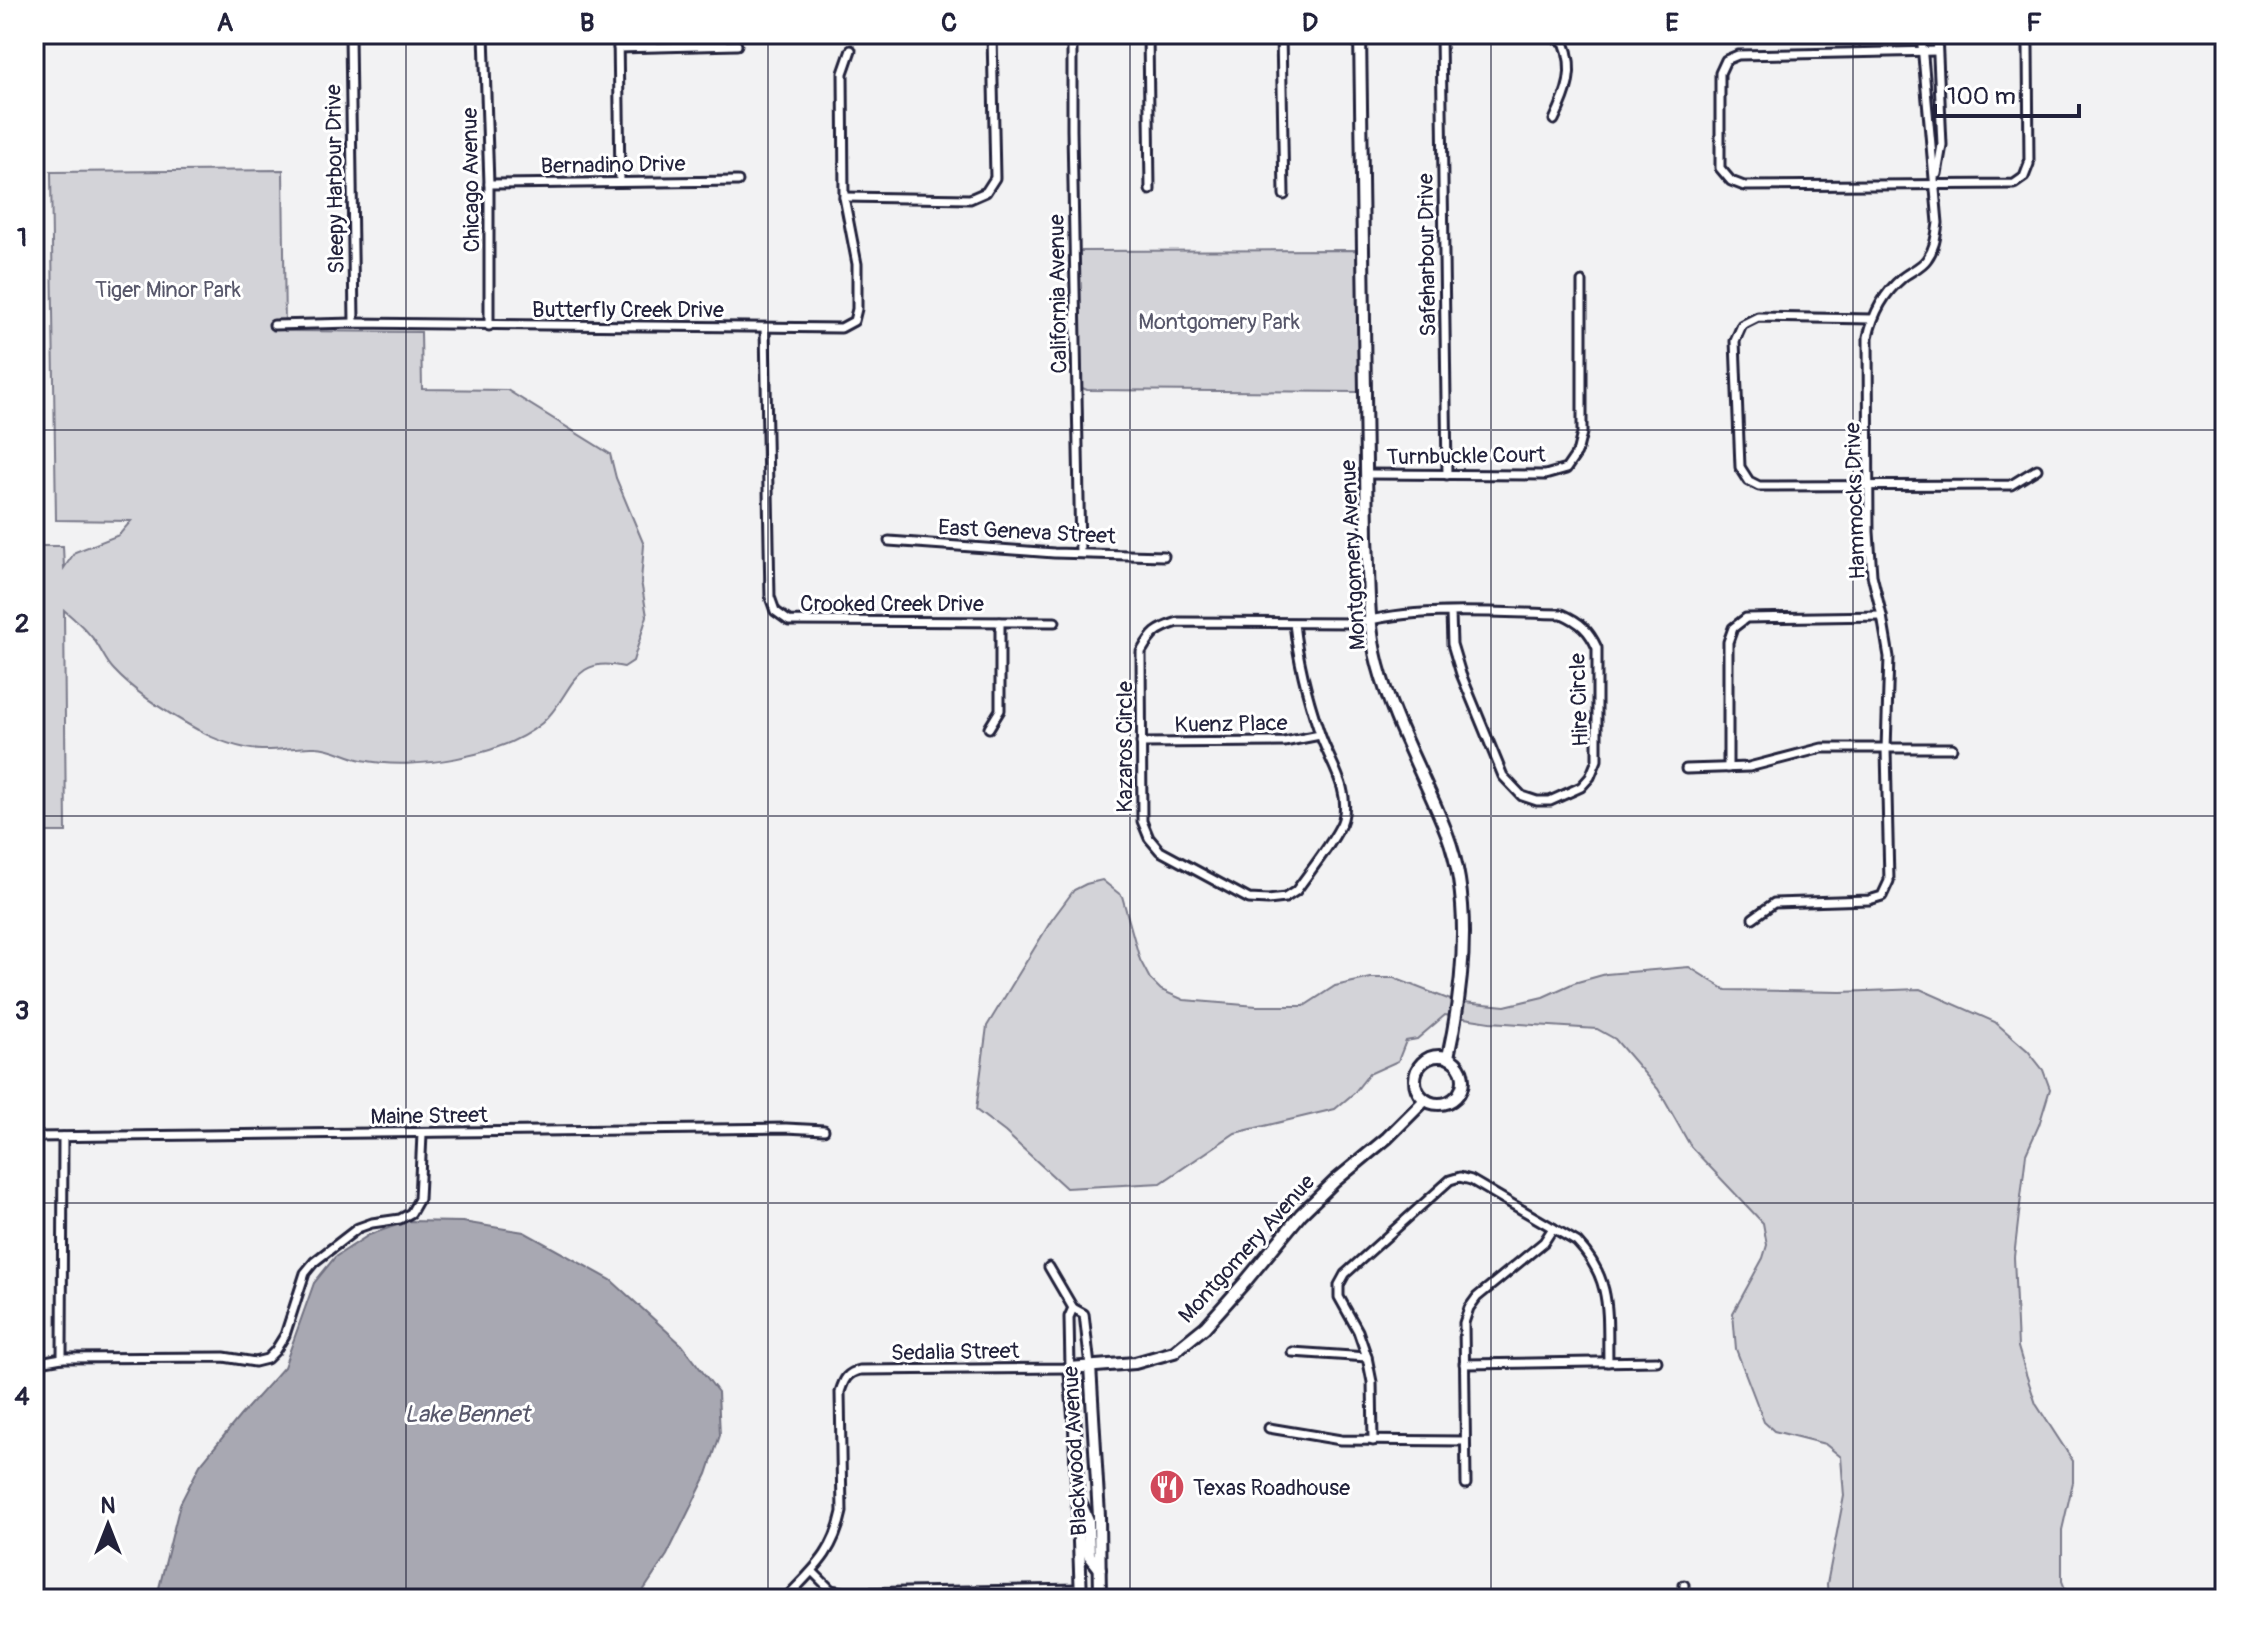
<svg xmlns="http://www.w3.org/2000/svg" width="2259" height="1633" viewBox="0 0 2259 1633" font-family="Pangolin,sans-serif">
<style>
.green{fill:#d3d3d8;stroke:#7a7a8a;stroke-width:2}
.water{fill:#a8a8b2;stroke:#727282;stroke-width:2}
.lines{fill:none;stroke-linecap:round;stroke-linejoin:round}
.street-casing{stroke:#22223b;stroke-width:13}
.secondary-casing{stroke:#22223b;stroke-width:16}
.street{stroke:#fff;stroke-width:7}
.secondary{stroke:#fff;stroke-width:10}
.grid{fill:none;stroke:#22223b;stroke-width:2;stroke-opacity:0.55}
.labels{text-anchor:middle;stroke-width:6;stroke-linejoin:round;paint-order:stroke}
.street-label{font-size:22px;fill:#22223b;stroke:#fff}
.park-label{font-size:22px;fill:#57576a;stroke:#fff}
.poi-label{font-size:22px;fill:#22223b;stroke:#fff;text-anchor:start}
.water-label{font-size:24px;font-style:italic;fill:#58586b;stroke:#fff}
.neatline{fill:none;stroke:#22223b;stroke-width:3}
.grid-label{font-size:26px;text-anchor:middle;font-weight:bold;fill:#22223b}
</style>
<rect width="100%" height="100%" fill="#f2f2f3"/>
<filter id="ink" filterUnits="userSpaceOnUse"><feTurbulence type="fractalNoise" baseFrequency=".0125" numOctaves="2"/><feDisplacementMap in="SourceGraphic" scale="16" xChannelSelector="R" yChannelSelector="G"/><feConvolveMatrix kernelMatrix="1 2 1 2 8 2 1 2 1" color-interpolation-filters="sRGB"/></filter>
<g filter="url(#ink)">
<g class="green">
<path d="M 283,170 L 285,331 L 421,332 L 422,389 L 507,390 L 610,454 L 616,478 L 644,545 L 641,581 L 647,616 L 633,661 L 624,667 C 570,653 572,698 542,723 C 502,757 413,771 362,760 C 347,757 331,747 316,747 C 298,746 279,751 261,750 C 241,749 215,740 198,730 C 169,714 136,694 114,670 C 104,660 100,645 90,635 C 83,626 73,618 64,610 L 66,832 L 34,832 L 34,546 L 63,546 L 64,568 L 75,552 L 119,535 L 131,521 L 56,520 L 51,172 Z"/>
<path d="M 1358,250 L 1360,392 L 1087,390 L 1080,387 L 1077,251 Z"/>
<path d="M 1102,880 L 1122,896 L 1140,960 L 1150,979 L 1161,990 L 1184,1000 L 1257,1006 L 1304,1006 L 1335,986 L 1371,978 L 1394,978 L 1453,1001 L 1505,1006 L 1543,997 L 1574,983 L 1606,974 L 1689,967 L 1726,990 L 1841,992 L 1920,989 L 1995,1022 L 2028,1051 L 2043,1070 L 2050,1089 L 2039,1125 L 2026,1154 L 2014,1257 L 2018,1347 L 2026,1374 L 2036,1404 L 2073,1461 L 2073,1482 L 2062,1530 L 2062,1581 L 2069,1599 L 1828,1599 L 1827,1584 L 1844,1496 L 1841,1457 L 1825,1444 L 1774,1431 L 1764,1422 L 1736,1349 L 1733,1313 L 1763,1258 L 1767,1245 L 1763,1223 L 1691,1147 L 1658,1089 L 1615,1039 L 1597,1029 L 1490,1022 L 1445,1015 L 1417,1039 L 1406,1041 L 1398,1061 L 1369,1074 L 1354,1093 L 1335,1109 L 1235,1133 L 1161,1183 L 1066,1188 L 1005,1132 L 976,1110 L 987,1026 L 1051,921 L 1074,890 L 1086,884 Z"/>
</g>
<path class="water" d="M 408,1221 L 463,1222 L 524,1232 L 611,1280 L 682,1345 L 718,1392 L 720,1435 L 707,1474 L 667,1555 L 639,1597 L 637,1599 L 159,1599 L 158,1592 L 180,1504 L 200,1465 L 240,1416 L 284,1367 L 314,1283 L 335,1257 L 369,1235 Z"/>
<g class="lines">
<defs>
<g id="street">
<path d="M 350,34 L 354,323"/>
<path d="M 484,34 L 489,184 L 489,326"/>
<path d="M 618,34 L 620,182"/>
<path d="M 1072,34 L 1072,130 L 1080,553"/>
<path d="M 1148,34 L 1150,190"/>
<path d="M 1281,34 L 1284,195"/>
<path d="M 1441,34 L 1447,475"/>
<path d="M 1546,34 L 1564,42 C 1576,71 1567,93 1554,120"/>
<path d="M 1937,34 L 1942,145 L 1937,174"/>
<path d="M 618,48 L 737,45"/>
<path d="M 1937,51 L 1738,55 L 1726,60 L 1720,73 L 1720,168 L 1731,181 L 1744,186 L 2014,184 L 2024,177 L 2029,164 L 2028,47 L 2024,34"/>
<path d="M 489,184 L 738,181"/>
<path d="M 844,197 L 970,199 L 986,192 L 995,178 L 992,34"/>
<path d="M 1872,319 L 1758,317 L 1742,325 L 1735,341 L 1740,467 L 1749,481 L 1759,486 L 2011,485 L 2037,469"/>
<path d="M 274,325 L 354,323 L 841,328 L 854,321 L 857,309 L 857,264 L 844,197 L 843,73 L 851,50"/>
<path d="M 765,328 L 770,597 L 775,611 L 789,621 L 1055,622"/>
<path d="M 1366,474 L 1545,475 L 1566,469 L 1577,453 L 1582,433 L 1582,282"/>
<path d="M 889,541 L 1054,553 L 1164,556"/>
<path d="M 1294,623 C 1298,661 1307,696 1319,731 C 1328,760 1351,788 1343,819 C 1339,835 1307,875 1296,891 L 1285,898 L 1268,900 L 1249,899 L 1160,851 L 1149,838 L 1142,821 L 1141,652 C 1152,633 1156,629 1178,622 L 1358,623 C 1418,606 1499,613 1562,614 C 1580,622 1589,630 1597,648 L 1597,760 L 1590,777 L 1581,787 L 1550,801 L 1537,801 L 1522,796 L 1503,776 L 1461,674 L 1452,644 L 1451,613"/>
<path d="M 989,728 L 1000,710 L 1000,622"/>
<path d="M 1141,743 L 1284,742 L 1320,735"/>
<path d="M 1728,768 L 1728,642 L 1733,628 L 1746,618 L 1882,616"/>
<path d="M 1686,769 L 1749,767 L 1822,748 L 1952,748"/>
<path d="M 1753,918 L 1774,903 L 1869,900 L 1882,896 L 1889,881 L 1886,749 L 1889,657 L 1882,616 L 1872,575 L 1869,532 L 1868,337 C 1873,314 1883,294 1902,278 C 1910,271 1921,268 1927,259 C 1935,248 1936,236 1938,223 L 1921,34"/>
<path d="M 34,1137 L 786,1128 L 824,1130"/>
<path d="M 1049,1267 L 1073,1308 L 1084,1314 L 1090,1366"/>
<path d="M 1292,1352 L 1367,1357"/>
<path d="M 62,1358 L 63,1137"/>
<path d="M 34,1363 L 62,1358 L 224,1357 L 255,1362 L 267,1359 L 275,1351 L 285,1335 L 305,1273 L 314,1262 L 358,1228 L 372,1223 L 400,1219 L 411,1213 L 419,1199 L 422,1134"/>
<path d="M 1464,1364 L 1657,1361"/>
<path d="M 1269,1428 L 1341,1440 L 1465,1441"/>
<path d="M 1373,1441 L 1372,1382 L 1367,1357 L 1358,1331 L 1339,1297 L 1339,1285 L 1345,1274 L 1450,1180 L 1460,1177 L 1471,1180 L 1577,1242 C 1613,1280 1607,1314 1608,1362"/>
<path d="M 1466,1484 L 1464,1323 L 1469,1308 L 1477,1297 L 1544,1242 L 1553,1228"/>
<path d="M 813,1572 L 831,1590 L 847,1593 L 1081,1589"/>
<path d="M 1684,1585 L 1684,1599"/>
<path d="M 785,1599 C 813,1569 833,1555 842,1512 L 840,1392 C 844,1379 847,1373 860,1370 L 1070,1368 L 1069,1317 L 1073,1308"/>
</g>
<g id="secondary">
<path d="M 1360,34 L 1367,537 C 1369,579 1367,624 1378,665 C 1393,722 1426,779 1447,834 C 1473,902 1463,988 1448,1057"/>
<circle cx="1439" cy="1080" r="24"/>
<path d="M 1090,1366 L 1099,1516 L 1100,1599"/>
<path d="M 1081,1504 L 1088,1520 L 1089,1555 L 1100,1569"/>
<path d="M 1081,1599 L 1075,1428 L 1070,1368 L 1135,1363 L 1174,1352 L 1205,1327 L 1245,1282 L 1301,1214 L 1335,1181 L 1387,1138 L 1425,1100"/>
</g>
</defs>
<use href="#street" class="street-casing"/>
<use href="#secondary" class="secondary-casing"/>
<use href="#street" class="street"/>
<use href="#secondary" class="secondary"/>
</g>
</g>
<path class="grid" d="M 406,34 L 406,1599M 768,34 L 768,1599M 1130,34 L 1130,1599M 1491,34 L 1491,1599M 1853,34 L 1853,1599M 34,430 L 2225,430M 34,816 L 2225,816M 34,1203 L 2225,1203"/>
<defs>
<symbol id="restaurant-disc" viewBox="-11 -11 22 22"><circle r="9.5" fill="#d1495b" stroke="#fff"/><path d="M-5-6h1v4h1v-4h1v4h1v-4h1v5L-1.5 .5V6h-2V.5L-5-1ZM5-6V6H3V1.5H1.5Q1.5-4 5-6Z" fill="#fff"/></symbol>
</defs>
<g fill-rule="evenodd">
<use href="#restaurant-disc" x="1147" y="1467" width="40" height="40"/>
</g>
<g class="labels">
<g class="street-label">
<text transform="translate(613 164) rotate(-1)" y="8">Bernadino Drive</text>
<text transform="translate(334 179) rotate(-91)" y="8">Sleepy Harbour Drive</text>
<text transform="translate(470 180) rotate(-91)" y="8">Chicago Avenue</text>
<text transform="translate(1426 255) rotate(-91)" y="8">Safeharbour Drive</text>
<text transform="translate(1057 294) rotate(-91)" y="8">California Avenue</text>
<text x="628" y="317">Butterfly Creek Drive</text>
<text transform="translate(1466 455) rotate(-1)" y="8">Turnbuckle Court</text>
<text transform="translate(1854 501) rotate(-92)" y="8">Hammocks Drive</text>
<text transform="translate(1027 531) rotate(3)" y="8">East Geneva Street</text>
<text transform="translate(1352 555) rotate(-93)" y="8">Montgomery Avenue</text>
<text x="892" y="611">Crooked Creek Drive</text>
<text transform="translate(1578 700) rotate(-92)" y="8">Hire Circle</text>
<text transform="translate(1231 723) rotate(-1)" y="8">Kuenz Place</text>
<text transform="translate(1124 747) rotate(-90)" y="8">Kazaros Circle</text>
<text transform="translate(429 1115) rotate(-1)" y="8">Maine Street</text>
<text transform="translate(1246 1248) rotate(-48)" y="8">Montgomery Avenue</text>
<text transform="translate(955 1351) rotate(-1)" y="8">Sedalia Street</text>
<text transform="translate(1074 1451) rotate(-93)" y="8">Blackwood Avenue</text>
</g>
<g class="park-label">
<text x="168" y="297">Tiger Minor Park</text>
<text x="1219" y="329">Montgomery Park</text>
</g>
<g class="poi-label">
<text x="1193" y="1495">Texas Roadhouse</text>
</g>
<g class="water-label">
<text x="467" y="1422">Lake Bennet</text>
</g>
</g>
<rect width="2259" height="1633" fill="none" stroke="#fff" stroke-width="88"/>
<g transform="translate(108 1525)" stroke="#ffffff" stroke-width="6" paint-order="stroke">
<path d="M0-6L14 30L0 20L-14 30Z" fill="#22223b"/>
<text y="-12" font-size="22" font-weight="bold" text-anchor="middle" fill="#22223b">N</text>
</g>
<path d="M1935 104v12h144v-12" fill="none" stroke="#22223b" stroke-width="4"/>
<text x="1947" y="104" font-size="24" fill="#22223b" stroke="#ffffff" stroke-width="6" paint-order="stroke">100 m</text>
<rect x="44" y="44" width="2171" height="1545" class="neatline"/>
<g class="grid-label">
<text x="225" y="31">A</text>
<text x="587" y="31">B</text>
<text x="949" y="31">C</text>
<text x="1310" y="31">D</text>
<text x="1672" y="31">E</text>
<text x="2034" y="31">F</text>
<text x="22" y="246">1</text>
<text x="22" y="632">2</text>
<text x="22" y="1019">3</text>
<text x="22" y="1405">4</text>
</g>
</svg>
